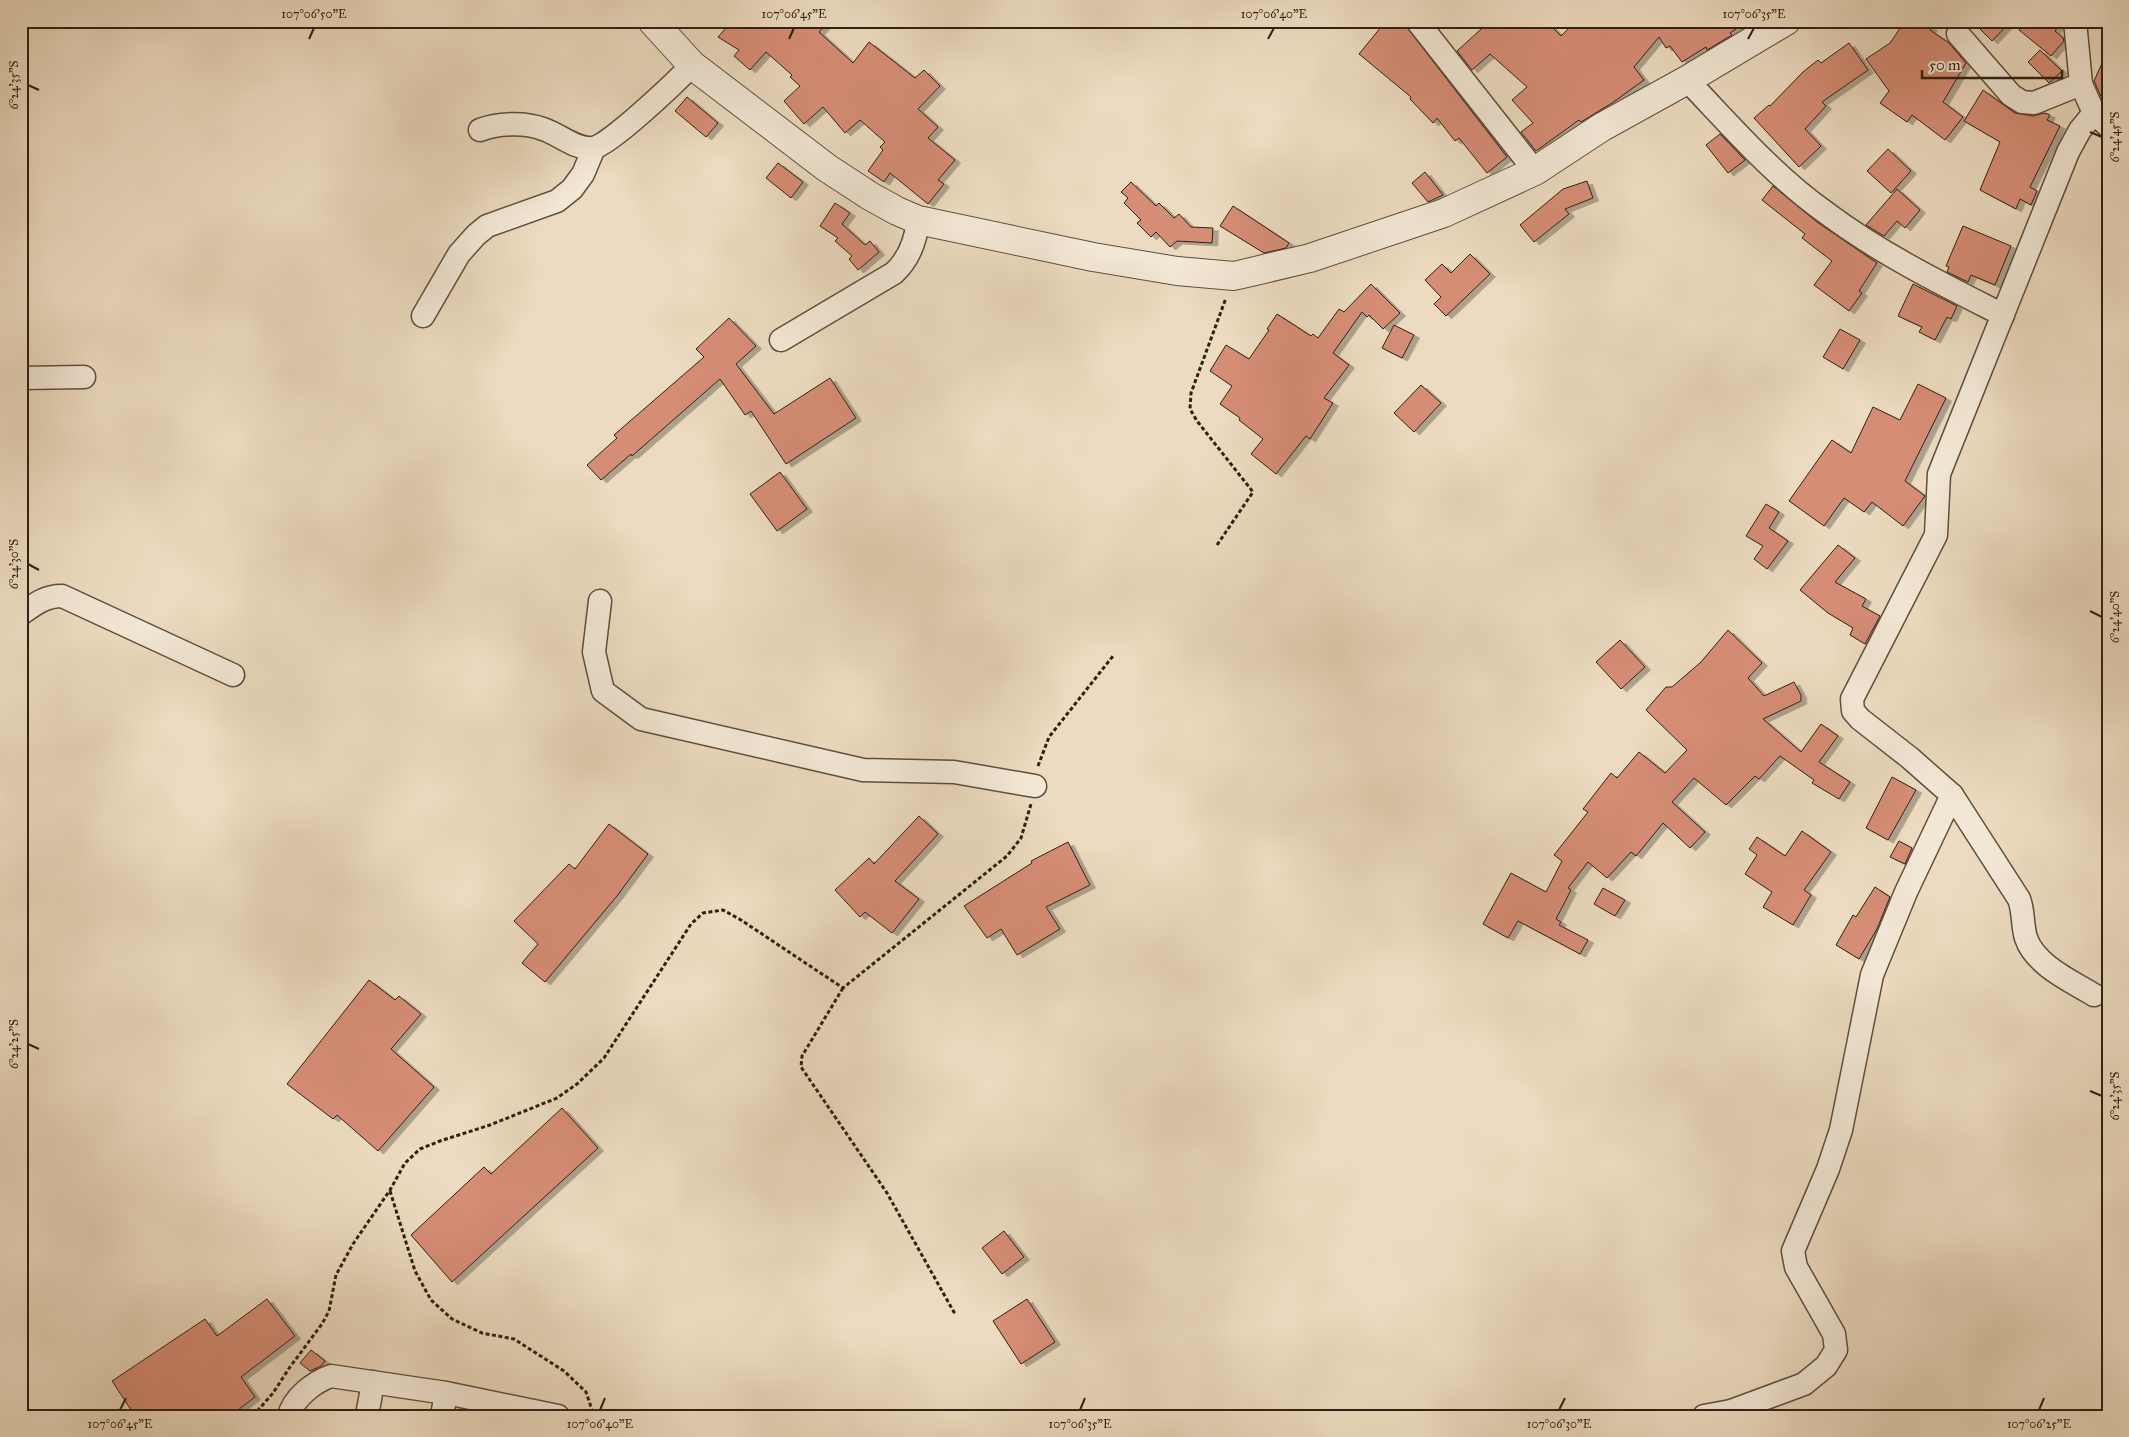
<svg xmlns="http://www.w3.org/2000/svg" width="2129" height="1437" viewBox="0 0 2129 1437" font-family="'IM FELL Great Primer',serif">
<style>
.building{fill:#d68d76;stroke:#2f2012;filter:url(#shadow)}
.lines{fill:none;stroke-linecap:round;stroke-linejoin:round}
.minor-casing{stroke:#5e4f3e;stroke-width:25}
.tertiary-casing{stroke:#5e4f3e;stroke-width:30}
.path{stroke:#2f2012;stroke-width:3;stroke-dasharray:4 2.5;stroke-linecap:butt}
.minor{stroke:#f3e8d6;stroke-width:22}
.tertiary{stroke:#f3e8d6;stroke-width:28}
.ticks{fill:none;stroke:#2f2012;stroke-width:2}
.neatline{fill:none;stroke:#2f2012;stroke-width:2}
.ticks-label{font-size:12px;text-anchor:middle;fill:#2f2012}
</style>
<defs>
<filter id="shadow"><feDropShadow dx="5.5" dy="3" stdDeviation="0" flood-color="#0004"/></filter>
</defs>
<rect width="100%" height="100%" fill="#ecdbc0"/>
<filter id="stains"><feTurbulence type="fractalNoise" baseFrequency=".004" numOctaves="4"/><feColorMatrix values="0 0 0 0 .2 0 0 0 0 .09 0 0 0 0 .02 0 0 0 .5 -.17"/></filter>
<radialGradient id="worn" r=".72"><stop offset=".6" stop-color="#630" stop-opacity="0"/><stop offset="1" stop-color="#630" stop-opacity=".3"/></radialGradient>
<g class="building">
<path d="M 732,21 L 829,21 L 819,32 L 853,63 L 869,42 L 915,78 L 924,70 L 940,86 L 918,109 L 938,127 L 928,138 L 955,160 L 938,180 L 944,184 L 928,204 L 890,173 L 884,182 L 868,171 L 883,150 L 880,147 L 885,142 L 860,120 L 845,133 L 823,107 L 804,124 L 784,101 L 800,86 L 790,77 L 792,75 L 766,52 L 750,70 L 734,56 L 739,50 L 718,37 Z"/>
<path d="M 1386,21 L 1401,21 L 1405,25 L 1507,157 L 1487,173 L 1459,138 L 1455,141 L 1437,118 L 1433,123 L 1410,99 L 1411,97 L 1359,54 Z"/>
<path d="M 1490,21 L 1546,21 L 1561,36 L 1576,21 L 1748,21 L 1730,33 L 1732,35 L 1707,50 L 1706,47 L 1682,62 L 1670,46 L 1666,48 L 1659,37 L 1634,67 L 1644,80 L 1612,103 L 1581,122 L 1579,120 L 1536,151 L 1521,132 L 1533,123 L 1512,100 L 1527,87 L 1490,54 L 1472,70 L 1457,51 Z"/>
<path d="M 1905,21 L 1922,21 L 1932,28 L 1930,30 L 1949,43 L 1966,63 L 1943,102 L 1963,117 L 1945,140 L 1912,115 L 1907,122 L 1880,103 L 1889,91 L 1866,59 L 1890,43 Z"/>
<path d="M 1972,21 L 2011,21 L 1992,41 Z"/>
<path d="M 2027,21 L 2062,21 L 2055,31 L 2063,38 L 2064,41 L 2051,56 L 2019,30 Z"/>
<path d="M 1849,43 L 1868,70 L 1822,102 L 1826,106 L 1805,129 L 1821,146 L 1799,167 L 1754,118 L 1769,105 L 1770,106 L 1803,72 L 1818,60 L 1821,63 Z"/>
<path d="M 2040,50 L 2062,71 L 2049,83 L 2028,62 Z"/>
<path d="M 2108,50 L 2108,105 L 2104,103 L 2094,81 Z"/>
<path d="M 1983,90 L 2015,113 L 2033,116 L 2045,113 L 2050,115 L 2047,120 L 2060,126 L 2030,187 L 2037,191 L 2031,205 L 2020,199 L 2016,209 L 1980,190 L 2000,142 L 1964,121 Z"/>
<path d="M 687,97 L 718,123 L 706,137 L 675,111 Z"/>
<path d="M 1720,134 L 1745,160 L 1728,173 L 1706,145 Z"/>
<path d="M 1888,149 L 1911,171 L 1891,193 L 1867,171 Z"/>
<path d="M 778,163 L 803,182 L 791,198 L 766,178 Z"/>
<path d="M 1425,172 L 1443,195 L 1428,202 L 1412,183 Z"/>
<path d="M 1587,181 L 1593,198 L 1565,209 L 1569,214 L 1534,242 L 1520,225 L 1563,189 Z"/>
<path d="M 1131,182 L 1156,206 L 1159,203 L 1174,218 L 1179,214 L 1191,227 L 1213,228 L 1212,243 L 1177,241 L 1170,247 L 1156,232 L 1151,237 L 1137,223 L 1141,220 L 1124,203 L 1128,198 L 1121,192 Z"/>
<path d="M 1773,186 L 1817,222 L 1877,263 L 1859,291 L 1862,293 L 1849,311 L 1814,285 L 1832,261 L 1802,238 L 1805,234 L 1762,200 Z"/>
<path d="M 1897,189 L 1920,210 L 1905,228 L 1897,221 L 1884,236 L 1866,225 Z"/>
<path d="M 835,203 L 850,213 L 842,224 L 865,245 L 870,241 L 879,252 L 858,270 L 849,259 L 852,256 L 835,241 L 838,238 L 820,226 Z"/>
<path d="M 1233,206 L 1289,243 L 1286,248 L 1264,253 L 1220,226 Z"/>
<path d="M 1963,226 L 2011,246 L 1995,285 L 1971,275 L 1968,282 L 1947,272 L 1949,267 L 1946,266 Z"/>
<path d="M 1470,254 L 1490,274 L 1446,316 L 1434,304 L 1441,297 L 1425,280 L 1442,264 L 1451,273 Z"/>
<path d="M 1371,284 L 1400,313 L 1383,329 L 1369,315 L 1367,317 L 1362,312 L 1333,353 L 1349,365 L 1324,398 L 1333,403 L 1310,439 L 1306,436 L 1276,474 L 1251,454 L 1263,439 L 1239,420 L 1240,418 L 1220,404 L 1232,386 L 1210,371 L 1226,345 L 1249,359 L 1269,330 L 1267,329 L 1277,314 L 1311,336 L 1313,334 L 1318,338 L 1339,309 L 1344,312 Z"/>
<path d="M 1913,284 L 1957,306 L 1951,319 L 1947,317 L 1935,340 L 1919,332 L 1922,327 L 1898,316 Z"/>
<path d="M 729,318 L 756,346 L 736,364 L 774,414 L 830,378 L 856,418 L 786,464 L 751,411 L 745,415 L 720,379 L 632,456 L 631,454 L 601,480 L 587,465 L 617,438 L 614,435 L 704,357 L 696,349 Z"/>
<path d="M 1394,325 L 1414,335 L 1402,358 L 1382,348 Z"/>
<path d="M 1840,329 L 1860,340 L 1843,369 L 1823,357 Z"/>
<path d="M 1918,384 L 1946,398 L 1905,481 L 1925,496 L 1903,526 L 1872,502 L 1864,512 L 1844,498 L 1824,526 L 1789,501 L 1832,440 L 1851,453 L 1873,407 L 1900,420 Z"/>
<path d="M 1421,385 L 1441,403 L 1414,432 L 1394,413 Z"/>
<path d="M 780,472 L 807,509 L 777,531 L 750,494 Z"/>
<path d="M 1766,504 L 1779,512 L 1769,528 L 1788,541 L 1767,569 L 1754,559 L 1763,546 L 1746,536 Z"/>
<path d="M 1838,545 L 1855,558 L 1835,582 L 1866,599 L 1862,606 L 1880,616 L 1865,644 L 1850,635 L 1853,628 L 1828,613 L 1800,590 Z"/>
<path d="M 1728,630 L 1762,663 L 1748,678 L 1764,696 L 1794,682 L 1801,695 L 1801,701 L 1763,719 L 1801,752 L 1821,724 L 1838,736 L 1819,762 L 1850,782 L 1839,799 L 1812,783 L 1814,780 L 1780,756 L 1759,779 L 1755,776 L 1726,805 L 1694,778 L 1672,802 L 1705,832 L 1690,848 L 1663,823 L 1636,856 L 1631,852 L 1607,878 L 1588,862 L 1568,888 L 1571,890 L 1556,919 L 1561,922 L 1559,925 L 1588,940 L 1580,954 L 1518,921 L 1508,938 L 1483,924 L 1511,873 L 1546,892 L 1562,861 L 1554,855 L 1588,812 L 1583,809 L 1611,773 L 1617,778 L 1639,752 L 1665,773 L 1687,750 L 1646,710 L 1666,687 L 1672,687 L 1701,662 Z"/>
<path d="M 1620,640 L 1645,667 L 1621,689 L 1596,662 Z"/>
<path d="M 1892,777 L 1916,790 L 1888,840 L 1866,828 Z"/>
<path d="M 919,816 L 938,834 L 895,881 L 919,899 L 892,933 L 865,912 L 860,917 L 835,890 L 869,858 L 874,864 Z"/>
<path d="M 609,824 L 648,854 L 617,896 L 545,982 L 522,963 L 538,944 L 514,921 L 569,864 L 575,869 Z"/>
<path d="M 1802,831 L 1831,852 L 1804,890 L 1811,895 L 1793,925 L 1763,907 L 1772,892 L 1745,874 L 1757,855 L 1749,849 L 1757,837 L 1785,856 Z"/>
<path d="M 1899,841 L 1912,848 L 1905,864 L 1890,857 Z"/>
<path d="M 1068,842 L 1090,885 L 1046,907 L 1060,929 L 1017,955 L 1001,929 L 987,938 L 964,906 L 1032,863 L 1031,861 Z"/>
<path d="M 1875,887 L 1890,897 L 1877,929 L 1859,959 L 1836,945 L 1853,915 L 1856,917 Z"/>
<path d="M 1603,888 L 1625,900 L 1615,916 L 1594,904 Z"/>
<path d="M 369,980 L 395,1000 L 399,996 L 421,1014 L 391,1049 L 434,1087 L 378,1151 L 337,1115 L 333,1119 L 287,1084 Z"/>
<path d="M 562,1108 L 598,1148 L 452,1282 L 411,1235 L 484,1167 L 491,1174 Z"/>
<path d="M 1004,1231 L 1024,1257 L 1002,1274 L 982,1248 Z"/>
<path d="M 267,1299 L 295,1336 L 241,1377 L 255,1397 L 230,1416 L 135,1416 L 112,1381 L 205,1319 L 217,1336 Z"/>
<path d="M 1027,1299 L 1055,1342 L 1021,1364 L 993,1321 Z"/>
<path d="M 311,1350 L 325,1361 L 321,1366 L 310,1371 L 300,1363 Z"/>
</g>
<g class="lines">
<defs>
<g id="minor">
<path d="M 1417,21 L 1535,171"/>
<path d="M 2075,21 L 2081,84 L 2094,113 L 2108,126"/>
<path d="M 1958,34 L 2011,95 L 2022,102 L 2034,103 L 2081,84"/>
<path d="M 1687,80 C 1731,126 1773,175 1825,212 C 1881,254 1942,284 2003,315"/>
<path d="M 480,130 C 498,123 525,122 543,129 C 559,134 576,150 593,148 C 610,145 678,80 692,65"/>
<path d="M 423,316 L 459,254 L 476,235 L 487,226 L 557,201 L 572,189 L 583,174 L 594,148"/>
<path d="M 781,340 L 894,273 C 909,259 916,240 918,220"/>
<path d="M 21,378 L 84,377"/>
<path d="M 600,601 L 594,652 L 603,691 L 641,719 L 863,770 L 954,772 L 1035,786"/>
<path d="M 21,614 C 35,604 45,596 62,596 L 233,675"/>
<path d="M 1952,795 L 2019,899 C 2024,912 2022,925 2026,938 C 2035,965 2071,981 2094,995"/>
<path d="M 289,1416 C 293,1398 314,1382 331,1376 L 446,1393 L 558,1416"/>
<path d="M 367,1416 L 373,1382"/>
<path d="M 442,1416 L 446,1393"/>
<path d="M 1704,1416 L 1731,1411 L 1804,1384 L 1826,1366 L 1836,1350 L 1834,1334 L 1796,1267 L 1793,1251 L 1828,1169 L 1841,1130 L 1872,975 L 1906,892 L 1952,795 L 1910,758 L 1860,719 L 1853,711 L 1852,699 L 1936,535 L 1939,474 L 2068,152 L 2080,130 L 2094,113"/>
</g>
<path id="tertiary" d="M 652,21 L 692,65 L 827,168 L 870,196 L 897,211 L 918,220 L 1093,257 L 1177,271 L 1234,276 L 1310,258 L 1444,213 L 1535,171 L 1602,127 L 1687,80 L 1786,21"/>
</defs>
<use href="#minor" class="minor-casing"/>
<use href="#tertiary" class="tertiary-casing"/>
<g class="path">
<path d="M 1217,545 L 1253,492 L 1197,421 L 1190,409 L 1191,393 L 1226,298"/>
<path d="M 1038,766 L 1049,737 L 1113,656"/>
<path d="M 843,988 L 802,1056 L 801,1067 L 887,1193 L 955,1314"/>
<path d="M 390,1191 L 415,1271 L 431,1300 L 452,1319 L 482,1333 L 514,1339 L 564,1371 L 586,1392 L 594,1416"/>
<path d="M 253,1416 L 273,1393 L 290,1367 L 322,1324 L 329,1311 L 336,1275 L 353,1244 L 390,1190 L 405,1163 L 420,1149 L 440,1141 L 490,1125 L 557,1098 L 577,1084 L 604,1058 L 691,924 L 703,913 L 723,910 L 741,920 L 843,988 L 1007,856 L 1021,838 L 1031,804"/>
</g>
<use href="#minor" class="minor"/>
<use href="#tertiary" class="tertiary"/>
</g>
<path class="ticks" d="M 309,39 L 314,28M 789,39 L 794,28M 1268,39 L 1274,28M 1748,39 L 1754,28M 28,85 L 39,90M 2090,132 L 2102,137M 28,564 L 39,570M 2090,611 L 2102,617M 28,1044 L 39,1049M 2090,1091 L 2102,1096M 120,1410 L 126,1398M 600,1410 L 605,1398M 1080,1410 L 1085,1398M 1559,1410 L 1565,1398M 2039,1410 L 2044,1398"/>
<rect width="2129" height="1437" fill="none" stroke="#ecdbc0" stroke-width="55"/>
<path d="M1922 70v8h140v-8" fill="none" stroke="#2f2012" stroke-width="2.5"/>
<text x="1929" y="70" font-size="15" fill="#2f2012" stroke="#f3e8d6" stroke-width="4" paint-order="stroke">50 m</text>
<rect x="28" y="28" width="2074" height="1382" class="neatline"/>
<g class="ticks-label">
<text x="314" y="18">107°06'50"E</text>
<text x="794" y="18">107°06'45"E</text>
<text x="1274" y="18">107°06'40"E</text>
<text x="1754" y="18">107°06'35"E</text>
<text transform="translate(14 85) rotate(-90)" y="4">6°24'35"S</text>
<text transform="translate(2115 137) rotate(-90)" y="4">6°24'45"S</text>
<text transform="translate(14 564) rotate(-90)" y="4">6°24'30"S</text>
<text transform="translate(2115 617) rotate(-90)" y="4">6°24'40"S</text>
<text transform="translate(14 1044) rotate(-90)" y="4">6°24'25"S</text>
<text transform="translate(2115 1096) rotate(-90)" y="4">6°24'35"S</text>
<text x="120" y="1428">107°06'45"E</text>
<text x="600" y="1428">107°06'40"E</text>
<text x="1080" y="1428">107°06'35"E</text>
<text x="1559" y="1428">107°06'30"E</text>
<text x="2039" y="1428">107°06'25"E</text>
</g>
<rect width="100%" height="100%" filter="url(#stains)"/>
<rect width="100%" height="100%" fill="url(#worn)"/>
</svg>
